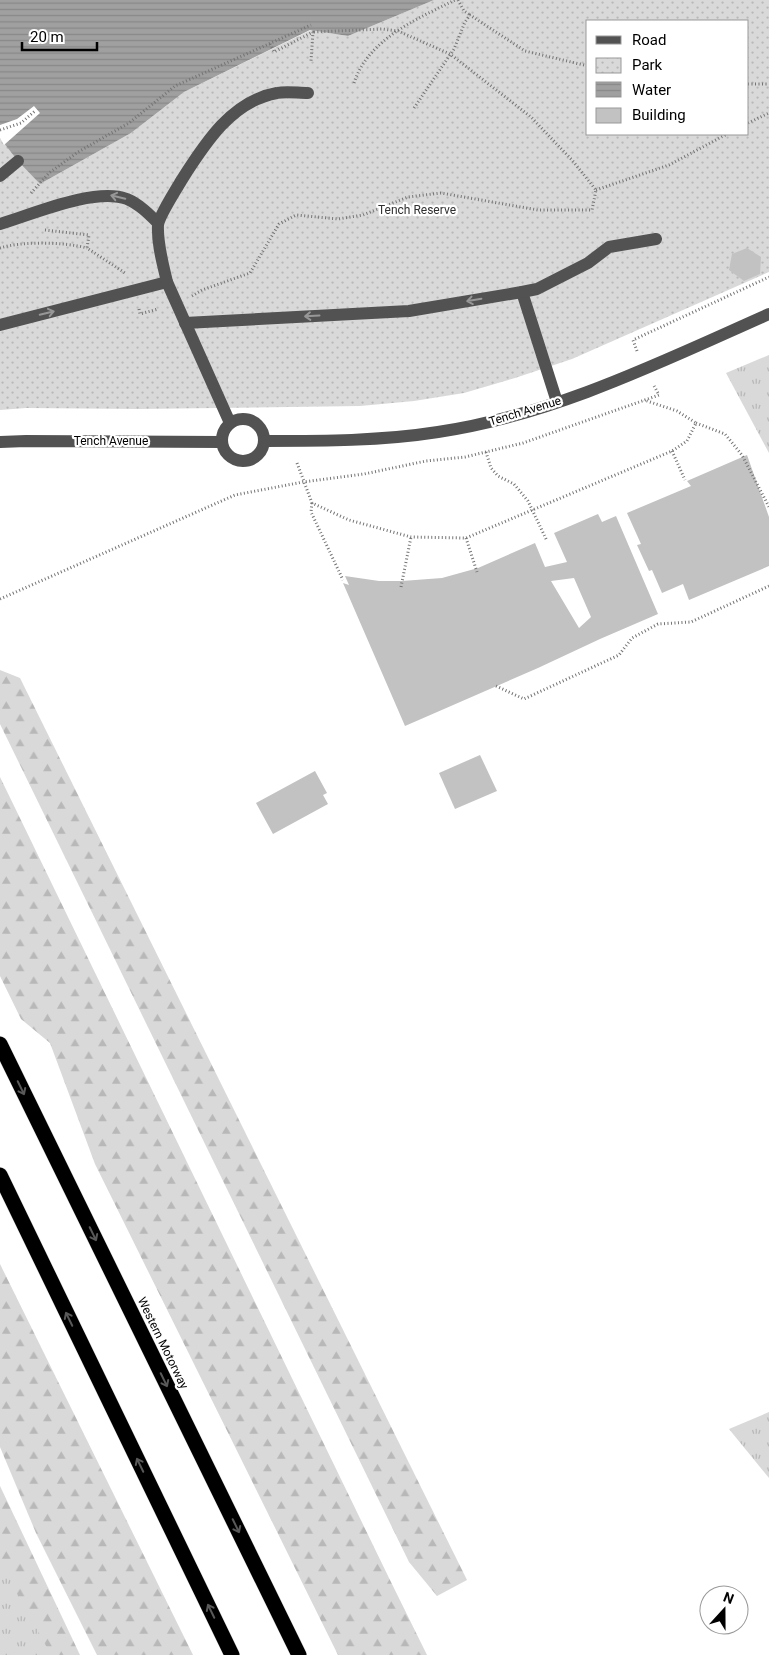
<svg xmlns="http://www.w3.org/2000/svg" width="769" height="1655" viewBox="0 0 769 1655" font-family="Roboto,sans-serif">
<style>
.grass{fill:url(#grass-tufts)}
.forest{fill:url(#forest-firs)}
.park{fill:url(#park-dots);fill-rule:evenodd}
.water{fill:url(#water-rules)}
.pier{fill:#fff}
.building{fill:#c2c2c2;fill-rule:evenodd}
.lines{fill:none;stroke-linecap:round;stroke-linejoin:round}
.highway-casing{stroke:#dbdbdb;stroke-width:16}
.path{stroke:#747474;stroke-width:3;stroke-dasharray:1 2.5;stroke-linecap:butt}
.minor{stroke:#525252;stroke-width:12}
.highway{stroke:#000;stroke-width:15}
.oneway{stroke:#979797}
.oneway2{stroke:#595959}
.labels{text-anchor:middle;stroke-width:4.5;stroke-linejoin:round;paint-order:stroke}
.park-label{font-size:12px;fill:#303030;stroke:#fff}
.street-label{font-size:12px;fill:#000;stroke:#fff}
</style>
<defs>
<pattern id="grass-tufts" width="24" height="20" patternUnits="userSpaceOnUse" patternTransform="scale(1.25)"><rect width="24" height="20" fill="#d9d9d9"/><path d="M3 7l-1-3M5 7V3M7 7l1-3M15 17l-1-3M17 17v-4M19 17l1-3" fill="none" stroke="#b8b8b8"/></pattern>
<pattern id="forest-firs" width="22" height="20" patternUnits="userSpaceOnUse" patternTransform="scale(1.25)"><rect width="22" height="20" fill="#d9d9d9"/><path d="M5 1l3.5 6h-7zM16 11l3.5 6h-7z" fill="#b8b8b8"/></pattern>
<pattern id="park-dots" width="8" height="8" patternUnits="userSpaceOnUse" patternTransform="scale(1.25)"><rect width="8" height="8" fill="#d9d9d9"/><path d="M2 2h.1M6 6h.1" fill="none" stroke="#b8b8b8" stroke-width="1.8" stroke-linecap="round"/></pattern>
<pattern id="water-rules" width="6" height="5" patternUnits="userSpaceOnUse" patternTransform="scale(1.25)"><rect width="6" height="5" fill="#a0a0a0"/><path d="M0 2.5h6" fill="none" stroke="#888"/></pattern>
</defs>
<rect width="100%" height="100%" fill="#fff"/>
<g class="grass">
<path d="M 769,355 L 769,453 L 726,373 Z"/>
<path d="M 769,1412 L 769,1478 L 729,1429 Z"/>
<path d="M 0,1503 L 74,1655 L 0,1655 Z"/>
</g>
<g class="forest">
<path d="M 0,670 L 20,678 L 467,1580 L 437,1596 L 409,1562 L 0,724 Z"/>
<path d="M 0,777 L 389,1578 L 427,1655 L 338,1655 L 95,1164 L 50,1043 L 21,1019 L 0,976 Z"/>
<path d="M 0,1264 L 193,1655 L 97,1655 L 36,1533 L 0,1447 Z"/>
<path d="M 0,1486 L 80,1655 L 51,1655 L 0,1561 Z"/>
</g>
<path class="park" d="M 434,0 L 769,0 L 769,272 L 572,359 L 515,378 L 464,393 L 414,401 L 360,406 L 139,409 L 26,408 L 0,410 L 0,138 L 40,184 L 131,133 L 184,92 L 311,30 L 348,36 ZM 588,21 L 748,21 L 748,134 L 588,134 Z"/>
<path class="water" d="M 0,0 L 434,0 L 348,36 L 310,30 L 184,92 L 131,133 L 40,184 L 18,161 L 0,138 Z"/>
<path class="pier" d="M 34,106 L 40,113 L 4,145 L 0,138 L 0,125 L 17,119 Z"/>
<g class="building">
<path d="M 747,248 L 761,257 L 760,274 L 744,281 L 729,270 L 732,254 Z"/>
<path d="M 747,455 L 769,517 L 769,566 L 689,600 L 683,584 L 662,593 L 652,570 L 649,571 L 637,545 L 641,544 L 627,513 L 691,486 L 687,481 Z"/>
<path d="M 598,514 L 602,522 L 616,516 L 658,614 L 600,639 L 538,668 L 405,726 L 343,583 L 349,585 L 345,576 L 379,581 L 402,581 L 442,578 L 478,568 L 535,543 L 545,567 L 567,562 L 554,533 ZM 574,578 L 591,617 L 579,628 L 551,581 Z"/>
<path d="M 480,755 L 497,791 L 455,809 L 439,773 Z"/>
<path d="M 315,771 L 327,793 L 323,795 L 328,804 L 273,834 L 256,803 Z"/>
</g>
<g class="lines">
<defs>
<g id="highway">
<path d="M 0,1044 L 299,1655"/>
<path d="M 0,1175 L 232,1655"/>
</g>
</defs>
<use href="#highway" class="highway-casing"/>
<g class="path">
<path d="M 458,0 L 464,11 L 470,15"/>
<path d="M 270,44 L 274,52 L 313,32 L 311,61"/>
<path d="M 354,83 C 368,39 417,19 455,0"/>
<path d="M 748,84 L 769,84"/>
<path d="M 414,108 L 454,49 L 465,22 L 470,15 L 525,51 L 588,66"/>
<path d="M 748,123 L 769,113"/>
<path d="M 0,130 L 21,123 L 35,111"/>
<path d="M 596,190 L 669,165 L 727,134"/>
<path d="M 31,193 L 49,173 L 78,152 L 129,123 L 175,86 L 311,25"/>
<path d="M 45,230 L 89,235 L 87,248 L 125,273"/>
<path d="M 0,248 C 22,241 65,242 87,248"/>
<path d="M 192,296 L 202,290 L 250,273 L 279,224 L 296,215 L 338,219 L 363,215 L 408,197 L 441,193 L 538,210 L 592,210 L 596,190 L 572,160 L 531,117 L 450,54 L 398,31 L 382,29 L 313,32"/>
<path d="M 139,309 L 140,314 L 158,309"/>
<path d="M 637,351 L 633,340 L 769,277"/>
<path d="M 696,423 L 725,434 L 742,455 L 769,507"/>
<path d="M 672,451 L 685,480"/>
<path d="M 486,452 L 491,468 L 498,476 L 514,484 L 528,501 L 547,541"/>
<path d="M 297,463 L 312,503 L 349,520 L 411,537 L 466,538 L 672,451 L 687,441 L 696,423 L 677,411 L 644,400"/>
<path d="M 312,503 L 311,512 L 343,580"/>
<path d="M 466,538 L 477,572"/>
<path d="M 401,587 L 411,537"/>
<path d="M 0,599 L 235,495 L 303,482 L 364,474 L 426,461 L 465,457 L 523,443 L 659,395 L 653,384"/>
<path d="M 496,686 L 524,699 L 619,655 L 632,638 L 658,624 L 691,622 L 769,586"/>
</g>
<g class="minor">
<path d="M 0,176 L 18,161"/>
<path d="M 0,224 C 33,214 95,187 127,199 C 139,204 149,214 158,223"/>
<path d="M 522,292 L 557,402"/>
<path d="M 185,323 L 409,311 L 522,292 L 537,289 L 588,263 L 609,247 L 656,239"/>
<path d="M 0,325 L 167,282"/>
<circle cx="243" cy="440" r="21"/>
<path d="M 230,423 L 167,282 C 163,264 157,244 158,225 C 159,216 176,190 181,181 C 204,145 231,101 277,93 C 286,91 298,93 308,93"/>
<path d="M 265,441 C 323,441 381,441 438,432 C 554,415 663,361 769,314"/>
<path d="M 0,442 L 26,441 L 222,442"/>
</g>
<use href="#highway" class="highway"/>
</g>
<defs><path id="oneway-shaft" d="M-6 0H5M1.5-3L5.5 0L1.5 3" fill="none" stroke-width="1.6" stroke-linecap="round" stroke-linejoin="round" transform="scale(1.25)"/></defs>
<g class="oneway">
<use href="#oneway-shaft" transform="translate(118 197) rotate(-166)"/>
<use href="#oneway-shaft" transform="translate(474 300) rotate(170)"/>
<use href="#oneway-shaft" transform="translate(47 313) rotate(-14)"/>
<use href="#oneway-shaft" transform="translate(312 316) rotate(177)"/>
</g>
<g class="oneway2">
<use href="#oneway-shaft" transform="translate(21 1088) rotate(64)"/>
<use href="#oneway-shaft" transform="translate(93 1234) rotate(64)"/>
<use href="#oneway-shaft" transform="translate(69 1319) rotate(-116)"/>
<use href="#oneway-shaft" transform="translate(164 1380) rotate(64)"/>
<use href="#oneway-shaft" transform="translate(140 1465) rotate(-116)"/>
<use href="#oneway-shaft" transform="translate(236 1526) rotate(64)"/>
<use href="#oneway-shaft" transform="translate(211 1611) rotate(-116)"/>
</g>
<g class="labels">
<g class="park-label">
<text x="417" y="214">Tench Reserve</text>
</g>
<g class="street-label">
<text transform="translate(525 411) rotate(-17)" y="4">Tench Avenue</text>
<text x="111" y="445">Tench Avenue</text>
<text transform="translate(163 1343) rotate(64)" y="4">Western Motorway</text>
</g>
</g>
<rect x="586" y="20" width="162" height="115" fill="#ffffff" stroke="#999999"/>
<rect x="596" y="36" width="25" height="8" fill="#525252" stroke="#999999"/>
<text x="632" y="45" font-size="15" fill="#000000">Road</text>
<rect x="596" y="58" width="25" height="15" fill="url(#park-dots)" stroke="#999999"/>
<text x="632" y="70" font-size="15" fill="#000000">Park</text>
<rect x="596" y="82" width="25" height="15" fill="url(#water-rules)" stroke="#999999"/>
<text x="632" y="95" font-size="15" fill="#000000">Water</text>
<rect x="596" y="108" width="25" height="15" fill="#c2c2c2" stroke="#999999"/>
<text x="632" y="120" font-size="15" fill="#000000">Building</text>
<g transform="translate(724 1610) rotate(21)"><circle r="24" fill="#ffffff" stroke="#999999"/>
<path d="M0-4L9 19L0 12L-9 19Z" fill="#000000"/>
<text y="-8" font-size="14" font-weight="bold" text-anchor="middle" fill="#000000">N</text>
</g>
<path d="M22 42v8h75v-8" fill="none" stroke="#000000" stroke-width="2.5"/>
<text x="30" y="42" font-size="15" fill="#000000" stroke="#ffffff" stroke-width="4" paint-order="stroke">20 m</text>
</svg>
